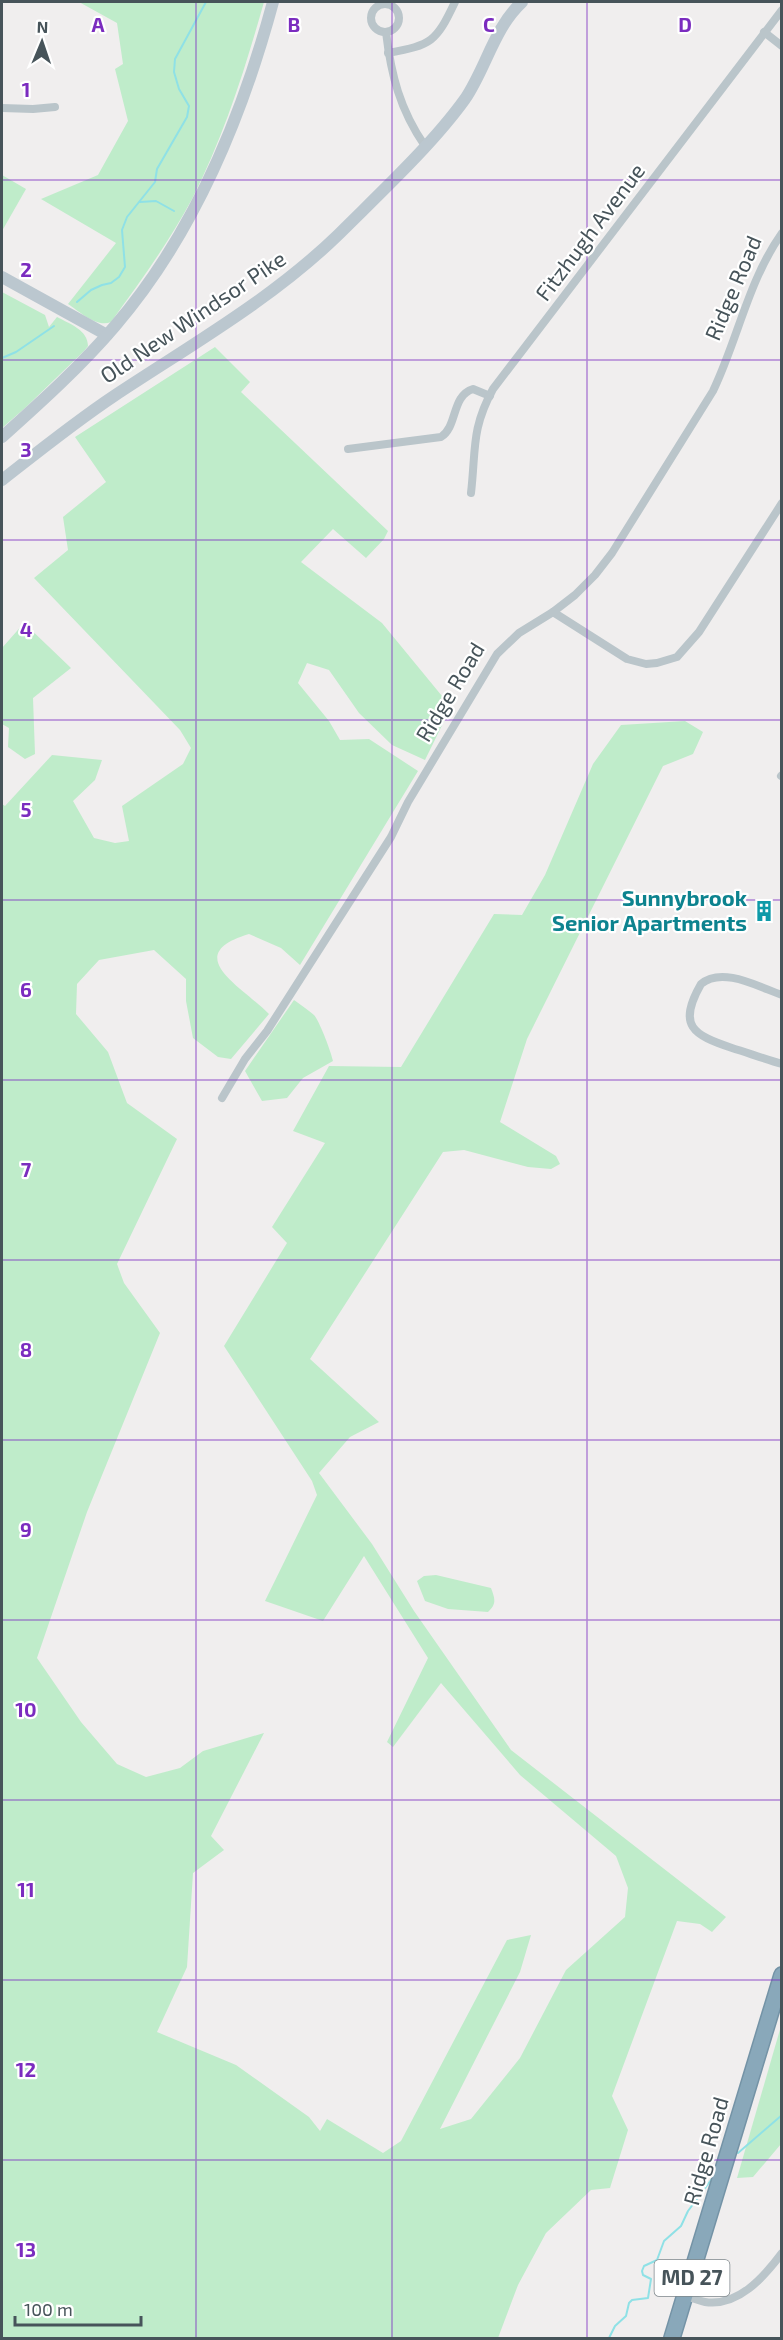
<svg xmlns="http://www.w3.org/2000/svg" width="783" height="2340" viewBox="0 0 783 2340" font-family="'Exo 2',sans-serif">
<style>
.green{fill:#bfecca}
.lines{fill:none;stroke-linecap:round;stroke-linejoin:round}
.stream{stroke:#8fe1e6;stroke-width:2}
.highway-casing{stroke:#7493a6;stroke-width:18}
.street{stroke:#bac5ca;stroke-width:8}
.secondary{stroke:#bbc7cf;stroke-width:12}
.highway{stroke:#89a8ba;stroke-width:15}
.grid{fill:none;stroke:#7b2cbf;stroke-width:1.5;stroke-opacity:0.55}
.labels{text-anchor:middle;stroke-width:4.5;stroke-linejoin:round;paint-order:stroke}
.shield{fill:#fff;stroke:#7e878c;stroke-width:1.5}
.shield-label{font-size:21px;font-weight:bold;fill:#47545a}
.street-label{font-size:22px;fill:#47545a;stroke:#fff}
.culture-label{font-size:22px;font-weight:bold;fill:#0d838f;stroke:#fff;text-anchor:end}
.grid-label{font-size:20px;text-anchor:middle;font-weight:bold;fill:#7b2cbf;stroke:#fff;stroke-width:4.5;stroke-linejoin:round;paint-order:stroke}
</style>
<rect width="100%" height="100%" fill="#f0eeee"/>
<g class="green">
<path d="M 79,2 L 264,2 C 245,69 224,136 192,199 C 169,242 140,282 111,322 C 97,328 80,312 68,304 L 116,243 L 41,199 L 98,175 L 128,121 L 115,69 L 123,64 L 117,23 Z"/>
<path d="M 2,175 L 26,189 L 2,231 Z"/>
<path d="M 2,292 L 45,315 L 49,327 L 57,317 C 70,324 88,330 88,346 L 84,351 L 25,408 L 2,428 Z"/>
<path d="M 215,347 L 250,382 L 241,392 L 388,531 L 384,539 L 366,558 L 333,529 L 301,562 L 382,623 L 451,707 L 425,760 L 392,745 L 359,713 L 329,670 L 307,663 L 298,683 L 329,721 L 340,740 L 369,739 L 418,771 L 300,965 L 281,948 L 249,934 C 179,955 243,987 269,1014 L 231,1059 L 218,1057 L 193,1038 L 186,1001 L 186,979 L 154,950 L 99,960 L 77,984 L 76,1014 L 108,1052 L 127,1103 L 177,1139 L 117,1264 L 124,1283 L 160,1333 L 87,1512 L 37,1658 L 81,1722 L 117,1764 L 146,1777 L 180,1768 L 203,1751 L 264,1733 L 211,1836 L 224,1850 L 193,1873 L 187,1967 L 157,2032 L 236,2065 L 309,2117 L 320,2131 L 327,2119 L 383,2153 L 401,2141 L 507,1940 L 531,1935 L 520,1972 L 440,2129 L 471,2119 L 520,2058 L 566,1970 L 625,1917 L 628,1888 L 616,1856 L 520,1775 L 441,1683 L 393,1747 L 387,1742 L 428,1658 L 364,1556 L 323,1621 L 265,1601 L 317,1495 L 312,1481 L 224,1346 L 287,1243 L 272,1227 L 325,1143 L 293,1131 L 329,1066 L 401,1067 L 494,914 L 522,915 L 545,875 L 593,764 L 621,725 L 685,721 L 703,732 L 693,754 L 663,766 L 527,1039 L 500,1122 L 556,1156 L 560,1164 L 551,1169 L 528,1167 L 464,1150 L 443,1152 L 310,1359 L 379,1422 L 350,1437 L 319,1473 L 372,1544 L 414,1611 L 511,1750 L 726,1917 L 712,1932 L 700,1924 L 677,1921 L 612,2096 L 628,2130 L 610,2188 L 591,2190 L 546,2233 L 518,2285 L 498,2338 L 2,2338 L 2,804 L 5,806 L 52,755 L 102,760 L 95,780 L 73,801 L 94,838 L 115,843 L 129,841 L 122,806 L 183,764 L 191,748 L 180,730 L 34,578 L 68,550 L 63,517 L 106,482 L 75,437 Z"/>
<path d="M 24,623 L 71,668 L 33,698 L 35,754 L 25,759 L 8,747 L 9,728 L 2,724 L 2,648 Z"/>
<path d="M 294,1000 C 301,1005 308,1010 314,1015 C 320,1022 331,1052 333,1061 L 303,1078 L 287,1098 L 262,1101 L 245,1071 Z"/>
<path d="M 436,1575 L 491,1588 C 495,1599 497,1604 488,1612 L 448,1609 L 425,1601 L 417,1581 L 424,1576 Z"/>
<path d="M 781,2026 L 781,2144 L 753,2177 L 737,2178 Z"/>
</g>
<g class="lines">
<g class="stream">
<path d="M 140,202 L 156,201 L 174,211"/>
<path d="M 77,302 L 91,290 L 102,285 L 111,283 L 119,277 L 125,267 L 122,230 L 127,217 L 155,182 L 157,169 L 187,117 L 189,106 L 179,89 L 174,72 L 175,59 L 206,2"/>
<path d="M 2,358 L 16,352 L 54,326"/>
<path d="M 738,2153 L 782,2115"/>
<path d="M 609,2338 L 615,2326 L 626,2316 L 629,2303 L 632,2300 L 648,2298 L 651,2279 L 643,2275 L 642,2271 L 644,2266 L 657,2260 L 664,2241 L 681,2226 L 688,2211 L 714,2176"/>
</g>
<defs>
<path id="highway" d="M 672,2338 L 782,1975"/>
</defs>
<use href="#highway" class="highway-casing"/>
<g class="street">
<circle cx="385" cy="18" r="14"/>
<path d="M 386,32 C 391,75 400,110 425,146"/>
<path d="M 764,32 L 782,46"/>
<path d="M 388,53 C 432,45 436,42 455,2"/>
<path d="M 2,108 L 33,109 L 55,107"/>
<path d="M 348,449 L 441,437 C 458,426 451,396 473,389 L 490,396"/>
<path d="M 471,493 C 476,450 471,429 493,389 L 782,10"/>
<path d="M 553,612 L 627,659 L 646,664 L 657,663 L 677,657 L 699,632 L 782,503"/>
<path d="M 781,776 L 782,775"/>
<path d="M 782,995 C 759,987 722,966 701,984 C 677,1026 693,1035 732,1048 C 748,1053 765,1059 782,1064"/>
<path d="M 222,1098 L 245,1059 L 267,1031 L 391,837 L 408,802 L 497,654 L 519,633 L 553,612 L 575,595 L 595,575 L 612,553 L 713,391 C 738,339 748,281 782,233"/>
<path d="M 686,2296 C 692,2298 699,2301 705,2302 C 738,2307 764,2277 782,2253"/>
</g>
<g class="secondary">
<path d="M 2,277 L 107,335"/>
<path d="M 2,437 C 41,402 81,366 115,326 C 194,234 242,117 273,2"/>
<path d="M 2,480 C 39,451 75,422 114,396 C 191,345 272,299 338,235 C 379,194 432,145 465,99 C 486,68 494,28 522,2"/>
</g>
<use href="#highway" class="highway"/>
</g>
<path class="grid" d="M 196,2 L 196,2338M 392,2 L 392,2338M 587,2 L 587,2338M 2,180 L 782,180M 2,360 L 782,360M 2,540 L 782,540M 2,720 L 782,720M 2,900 L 782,900M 2,1080 L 782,1080M 2,1260 L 782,1260M 2,1440 L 782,1440M 2,1620 L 782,1620M 2,1800 L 782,1800M 2,1980 L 782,1980M 2,2160 L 782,2160"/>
<defs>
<symbol id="building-bare" viewBox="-9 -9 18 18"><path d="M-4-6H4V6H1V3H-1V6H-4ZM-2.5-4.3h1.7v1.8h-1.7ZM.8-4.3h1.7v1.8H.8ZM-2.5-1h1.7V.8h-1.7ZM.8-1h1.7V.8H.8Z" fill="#0f9aa8" stroke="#fff" stroke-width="2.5" paint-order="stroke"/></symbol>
</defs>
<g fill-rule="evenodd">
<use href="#building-bare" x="749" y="896" width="30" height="30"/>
</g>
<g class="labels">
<rect class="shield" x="654.5" y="2260" width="75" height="36" rx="4.5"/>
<g class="shield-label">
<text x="692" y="2285">MD 27</text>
</g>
<g class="street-label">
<text transform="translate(590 232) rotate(-53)" y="8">Fitzhugh Avenue</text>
<text transform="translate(733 288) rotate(-67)" y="8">Ridge Road</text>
<text transform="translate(193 317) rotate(-34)" y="8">Old New Windsor Pike</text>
<text transform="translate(450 692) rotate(-59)" y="8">Ridge Road</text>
<text transform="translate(706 2151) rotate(-74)" y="8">Ridge Road</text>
</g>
<g class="culture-label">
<text x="747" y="906">Sunnybrook<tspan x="747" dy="25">Senior Apartments</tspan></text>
</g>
</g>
<g class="grid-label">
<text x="98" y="32">A</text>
<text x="294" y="32">B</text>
<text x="489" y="32">C</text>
<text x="685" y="32">D</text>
<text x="26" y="97">1</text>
<text x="26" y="277">2</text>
<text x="26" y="457">3</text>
<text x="26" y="637">4</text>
<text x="26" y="817">5</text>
<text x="26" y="997">6</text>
<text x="26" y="1177">7</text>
<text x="26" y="1357">8</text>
<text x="26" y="1537">9</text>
<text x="26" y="1717">10</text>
<text x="26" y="1897">11</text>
<text x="26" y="2077">12</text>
<text x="26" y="2257">13</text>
</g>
<rect width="783" height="2340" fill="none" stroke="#47545a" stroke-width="6"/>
<g transform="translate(42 42) rotate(2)" stroke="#ffffff" stroke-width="4.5" paint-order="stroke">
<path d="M0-4.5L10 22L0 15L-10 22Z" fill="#47545a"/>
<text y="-9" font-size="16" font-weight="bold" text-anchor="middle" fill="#47545a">N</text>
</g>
<path d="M15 2316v9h126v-9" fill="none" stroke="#47545a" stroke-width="3"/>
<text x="24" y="2316" font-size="18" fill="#47545a" stroke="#ffffff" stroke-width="4.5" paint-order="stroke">100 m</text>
</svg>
